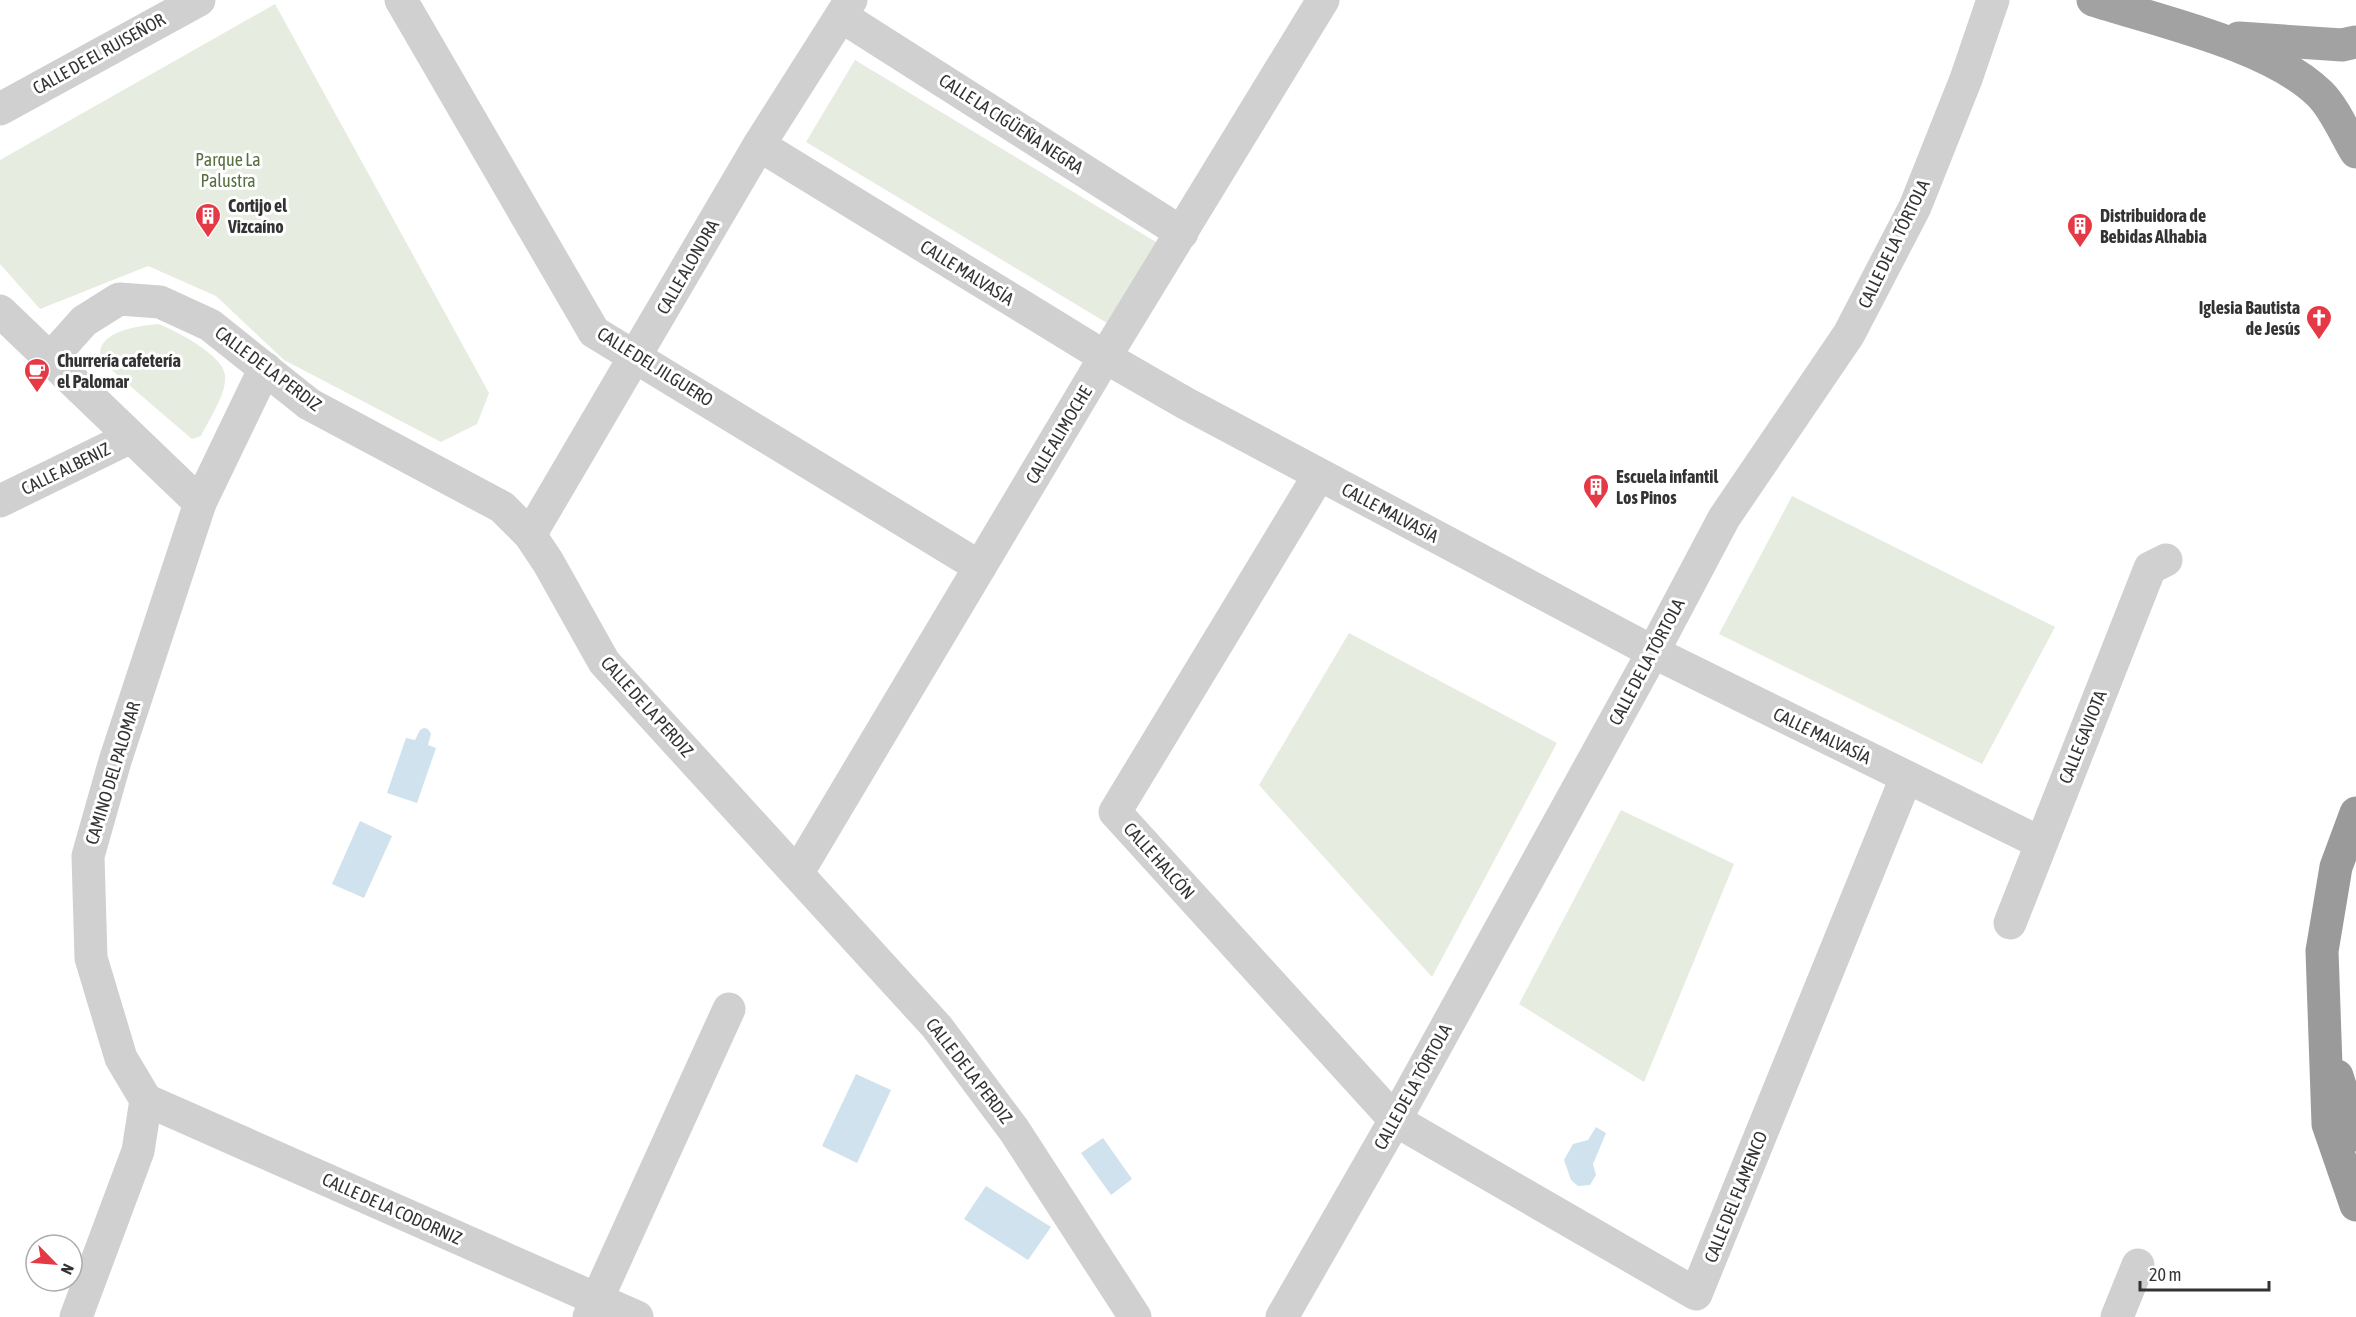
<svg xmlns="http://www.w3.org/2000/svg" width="2356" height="1317" viewBox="0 0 2356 1317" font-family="'Asap Condensed',sans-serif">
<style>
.green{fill:#e6ecdf}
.water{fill:#cfe2ee}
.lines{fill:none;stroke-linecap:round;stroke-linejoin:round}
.minor{stroke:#d0d0d0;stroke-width:33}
.trunk{stroke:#a2a2a2;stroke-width:33}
.motorway{stroke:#9a9a9a;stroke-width:33}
.labels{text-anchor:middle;stroke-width:6;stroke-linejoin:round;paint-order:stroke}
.street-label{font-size:18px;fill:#333;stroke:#fff}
.park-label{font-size:18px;fill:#56703f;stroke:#fff}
.poi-label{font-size:18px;font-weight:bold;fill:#333;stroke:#fff;text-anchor:start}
</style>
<rect width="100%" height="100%" fill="#fff"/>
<g class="green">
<path d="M 275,4 L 489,393 L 477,424 L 441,442 L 284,360 L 216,296 L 148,266 L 40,309 L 0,264 L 0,160 Z"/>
<path d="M 855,60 L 1156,242 L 1107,323 L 806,142 Z"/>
<path d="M 158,324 C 175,330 223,355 225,375 C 227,394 209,419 201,436 L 192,439 L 101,361 C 93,331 138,326 158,324 Z"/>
<path d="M 1792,496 L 2055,627 L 1982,764 L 1719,634 Z"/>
<path d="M 1349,633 L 1557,743 L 1432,977 L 1259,785 Z"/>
<path d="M 1621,810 L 1734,864 L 1644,1082 L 1519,1004 Z"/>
</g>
<g class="water">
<path d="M 424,728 L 428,729 L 431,734 L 428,745 L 436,748 L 417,803 L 387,793 L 406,738 L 415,740 L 420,730 Z"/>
<path d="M 360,821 L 392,836 L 364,898 L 332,884 Z"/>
<path d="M 856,1074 L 891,1090 L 857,1163 L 822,1146 Z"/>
<path d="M 1596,1127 L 1606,1133 L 1593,1164 L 1596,1175 L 1590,1185 L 1578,1186 L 1571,1180 L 1564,1160 L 1573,1144 L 1588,1140 Z"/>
<path d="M 1103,1138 L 1132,1179 L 1111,1195 L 1081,1153 Z"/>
<path d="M 986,1186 L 1051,1227 L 1028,1260 L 964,1219 Z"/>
</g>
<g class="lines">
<g class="minor">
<path d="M 401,0 L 594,332 L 980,567"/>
<path d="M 841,16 L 1182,233"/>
<path d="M 0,109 L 199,0"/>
<path d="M 759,145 L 1105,357 L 1185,403 L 1653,652 L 2041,843"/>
<path d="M 0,311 L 200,503"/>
<path d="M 50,359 L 84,321 L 119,299 L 160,302 L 210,325 L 309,404 L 502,507 L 530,535 L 548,562 L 604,662 L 937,1027 L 1014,1130 L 1135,1317"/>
<path d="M 1319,475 L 1115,812 L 1395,1120 L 1696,1294 L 1906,778"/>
<path d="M 0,501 L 131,437"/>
<path d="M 530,535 L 759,145 L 851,0"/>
<path d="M 798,872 L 1105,357 L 1323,0"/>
<path d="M 2010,923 L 2150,568 L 2166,560"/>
<path d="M 146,1100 L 637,1317"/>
<path d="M 76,1317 L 138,1151 L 146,1100 L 121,1058 L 91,958 L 88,856 L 115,761 L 200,503 L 265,368"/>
<path d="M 589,1317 L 729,1009"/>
<path d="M 1282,1317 L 1395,1120 L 1653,652 L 1724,518 L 1849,334 L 1915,207 L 1966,79 L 1993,0"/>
<path d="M 2117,1317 L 2138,1265"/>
</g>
<g class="trunk">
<path d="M 2093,0 C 2159,21 2272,46 2320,94 C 2335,109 2345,134 2356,152"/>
<path d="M 2239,38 L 2342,45 L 2356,42"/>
</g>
<g class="motorway">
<path d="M 2356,813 L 2336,867 L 2322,951 L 2328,1124 L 2356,1205"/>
<path d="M 2337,1076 L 2356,1135"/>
</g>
</g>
<defs>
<symbol id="building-pin" viewBox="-11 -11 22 30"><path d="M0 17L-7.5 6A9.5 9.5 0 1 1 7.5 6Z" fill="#e63946" stroke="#fff"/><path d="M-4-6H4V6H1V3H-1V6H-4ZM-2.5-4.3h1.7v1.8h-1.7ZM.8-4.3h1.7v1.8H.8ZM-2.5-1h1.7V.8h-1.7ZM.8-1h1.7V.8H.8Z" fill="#fff"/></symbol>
<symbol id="church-pin" viewBox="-11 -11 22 30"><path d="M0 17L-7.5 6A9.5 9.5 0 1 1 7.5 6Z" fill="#e63946" stroke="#fff"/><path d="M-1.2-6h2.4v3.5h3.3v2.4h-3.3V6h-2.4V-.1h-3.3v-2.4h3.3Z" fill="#fff"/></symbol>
<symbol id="cafe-pin" viewBox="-11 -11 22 30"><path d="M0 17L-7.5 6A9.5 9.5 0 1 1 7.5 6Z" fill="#e63946" stroke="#fff"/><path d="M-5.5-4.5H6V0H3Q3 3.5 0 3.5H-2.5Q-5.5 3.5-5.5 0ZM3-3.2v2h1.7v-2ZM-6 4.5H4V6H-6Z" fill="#fff"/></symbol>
</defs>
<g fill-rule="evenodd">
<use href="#building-pin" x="193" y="201" width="30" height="40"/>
<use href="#building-pin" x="2065" y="211" width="30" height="40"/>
<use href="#church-pin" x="2304" y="303" width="30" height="40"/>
<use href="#cafe-pin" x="22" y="356" width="30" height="40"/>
<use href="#building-pin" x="1581" y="472" width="30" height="40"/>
</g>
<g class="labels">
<g class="street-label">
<text transform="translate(99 54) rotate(-29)" y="6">CALLE DE EL RUISEÑOR</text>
<text transform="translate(1011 124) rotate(33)" y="6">CALLE LA CIGÜEÑA NEGRA</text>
<text transform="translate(1894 244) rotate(-64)" y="6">CALLE DE LA TÓRTOLA</text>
<text transform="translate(688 267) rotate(-60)" y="6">CALLE ALONDRA</text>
<text transform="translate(967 273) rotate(32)" y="6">CALLE MALVASÍA</text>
<text transform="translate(655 367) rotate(32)" y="6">CALLE DEL JILGUERO</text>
<text transform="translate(268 369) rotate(37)" y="6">CALLE DE LA PERDIZ</text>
<text transform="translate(1059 435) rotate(-59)" y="6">CALLE ALIMOCHE</text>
<text transform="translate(66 469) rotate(-26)" y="6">CALLE ALBENIZ</text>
<text transform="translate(1390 513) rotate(28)" y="6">CALLE MALVASÍA</text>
<text transform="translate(1647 662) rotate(-62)" y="6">CALLE DE LA TÓRTOLA</text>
<text transform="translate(647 707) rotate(48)" y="6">CALLE DE LA PERDIZ</text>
<text transform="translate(1822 736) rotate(26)" y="6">CALLE MALVASÍA</text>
<text transform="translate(2083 737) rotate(-68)" y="6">CALLE GAVIOTA</text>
<text transform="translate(113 773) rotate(-73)" y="6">CAMINO DEL PALOMAR</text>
<text transform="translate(1159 861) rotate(48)" y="6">CALLE HALCÓN</text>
<text transform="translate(969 1071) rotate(52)" y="6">CALLE DE LA PERDIZ</text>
<text transform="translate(1413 1087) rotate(-61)" y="6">CALLE DE LA TÓRTOLA</text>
<text transform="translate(1736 1197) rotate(-68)" y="6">CALLE DEL FLAMENCO</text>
<text transform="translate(392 1209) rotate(24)" y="6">CALLE DE LA CODORNIZ</text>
</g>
<g class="park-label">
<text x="228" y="166">Parque La<tspan x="228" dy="21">Palustra</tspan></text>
</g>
<g class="poi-label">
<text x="228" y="212">Cortijo el<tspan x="228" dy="21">Vizcaíno</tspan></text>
<text x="2100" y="222">Distribuidora de<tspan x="2100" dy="21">Bebidas Alhabia</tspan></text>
<text x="2300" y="314" text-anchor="end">Iglesia Bautista<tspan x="2300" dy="21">de Jesús</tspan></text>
<text x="57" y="367">Churrería cafetería<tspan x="57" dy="21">el Palomar</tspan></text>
<text x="1616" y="483">Escuela infantil<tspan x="1616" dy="21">Los Pinos</tspan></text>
</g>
</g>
<g transform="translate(54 1263) rotate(115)"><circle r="28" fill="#ffffff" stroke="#adadad" stroke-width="1.5"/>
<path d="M0-4.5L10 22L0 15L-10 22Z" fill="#e63946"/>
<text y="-9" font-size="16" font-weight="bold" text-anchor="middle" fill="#333333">N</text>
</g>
<path d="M2140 1281v9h129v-9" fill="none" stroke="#333333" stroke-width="3"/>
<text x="2149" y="1281" font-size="18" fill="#333333" stroke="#ffffff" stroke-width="4.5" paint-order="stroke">20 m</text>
</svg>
